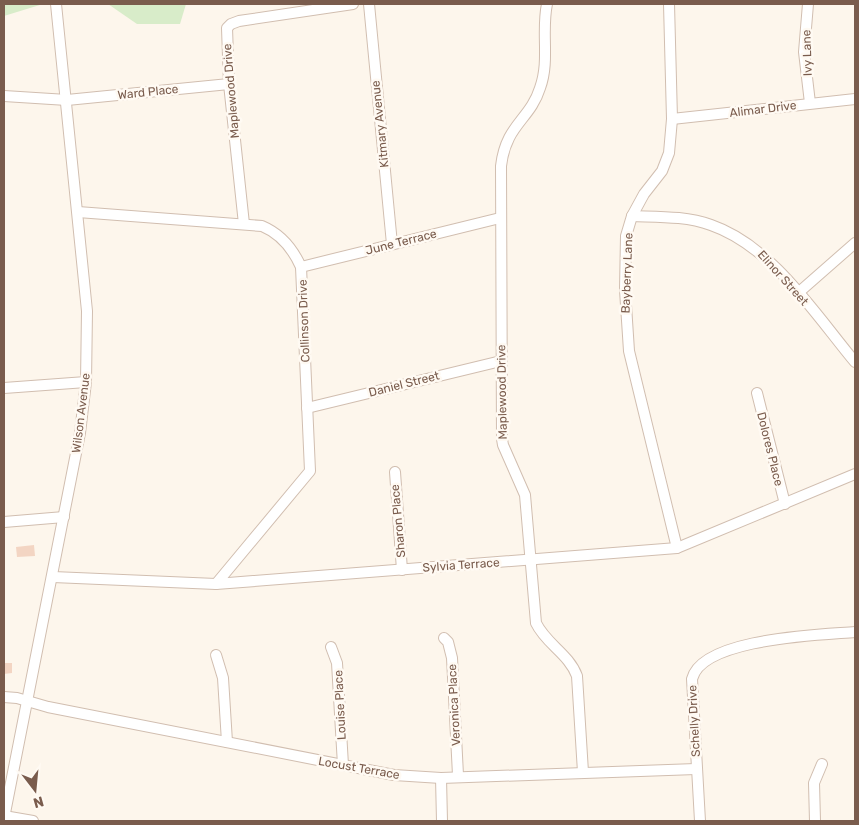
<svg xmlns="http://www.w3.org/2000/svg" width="859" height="825" viewBox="0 0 859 825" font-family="Rubik,sans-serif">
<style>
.green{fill:#d8ecc9}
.building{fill:#f3d5c3}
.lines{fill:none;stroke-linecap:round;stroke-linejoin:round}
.minor-casing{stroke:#d1beb0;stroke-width:12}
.minor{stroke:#fff;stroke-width:10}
.labels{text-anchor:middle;stroke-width:5;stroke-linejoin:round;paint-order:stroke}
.street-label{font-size:12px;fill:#7a5c4d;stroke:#fffaf3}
</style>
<rect width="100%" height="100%" fill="#fdf6ec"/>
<g class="green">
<path d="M 4,4 L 43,4 L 4,16 Z"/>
<path d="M 108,4 L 186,4 L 180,24 L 137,24 Z"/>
</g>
<g class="building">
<path d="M 34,545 L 35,556 L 17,557 L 16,547 Z"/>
<path d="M 4,663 L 12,663 L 12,673 L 4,674 Z"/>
</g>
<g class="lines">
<defs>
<g id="minor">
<path d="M 369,4 L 392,244"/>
<path d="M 547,4 C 541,32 550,61 540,88 C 530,120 506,124 501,166 L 502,439 L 503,445 L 525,495 L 536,623 C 546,644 569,654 577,676 L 583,772"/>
<path d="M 669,4 L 672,119 L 669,153 L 662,171 L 644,194 L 632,216 L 626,236 L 625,290 L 629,351 L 677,548"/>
<path d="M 808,4 L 804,52 L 810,103"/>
<path d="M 4,96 L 67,100 L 229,84"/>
<path d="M 672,119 L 855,99"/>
<path d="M 78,212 L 262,226 C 281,234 293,249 301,267 L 310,471 L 216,584"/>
<path d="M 632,216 C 659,217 686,216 711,225 C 772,246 815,314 855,362"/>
<path d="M 244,224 L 229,84 L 227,28 L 231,24 L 239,21 L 353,4"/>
<path d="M 301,267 L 500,218"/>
<path d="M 798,293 L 855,243"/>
<path d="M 4,388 L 86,382"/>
<path d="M 757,393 L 785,504"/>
<path d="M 307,408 L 501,361"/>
<path d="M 395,472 L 402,570"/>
<path d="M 4,522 L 64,517"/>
<path d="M 53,577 L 216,584 L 677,548 L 855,474"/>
<path d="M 444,638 L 448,642 L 452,658 L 458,775"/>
<path d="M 331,647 L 337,663 L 343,765"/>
<path d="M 216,655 L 223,678 L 227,742"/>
<path d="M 4,697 L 17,698 L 48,707 L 394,775 L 441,778 L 696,769"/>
<path d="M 441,778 L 442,821"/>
<path d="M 4,816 L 33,821"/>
<path d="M 4,818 L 80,433 L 86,382 L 87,311 L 56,4"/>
<path d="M 700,821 L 692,679 C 702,638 820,635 855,632"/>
<path d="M 815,821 L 814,783 L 822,764"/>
</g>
</defs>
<use href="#minor" class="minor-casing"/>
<use href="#minor" class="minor"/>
</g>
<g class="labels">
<g class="street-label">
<text transform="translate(807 53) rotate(-92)" y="4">Ivy Lane</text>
<text transform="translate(231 91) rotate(-95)" y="4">Maplewood Drive</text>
<text transform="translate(148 92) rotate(-6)" y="4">Ward Place</text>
<text transform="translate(763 109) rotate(-7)" y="4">Alimar Drive</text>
<text transform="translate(380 124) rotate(-96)" y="4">Kitmary Avenue</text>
<text transform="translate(401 242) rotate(-14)" y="4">June Terrace</text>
<text transform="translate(627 273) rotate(-88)" y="4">Bayberry Lane</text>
<text transform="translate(783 278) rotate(48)" y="4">Elinor Street</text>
<text transform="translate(304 321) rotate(-92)" y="4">Collinson Drive</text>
<text transform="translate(404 384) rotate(-14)" y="4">Daniel Street</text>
<text transform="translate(502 392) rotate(-91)" y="4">Maplewood Drive</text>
<text transform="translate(81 413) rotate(-83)" y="4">Wilson Avenue</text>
<text transform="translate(770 449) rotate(76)" y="4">Dolores Place</text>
<text transform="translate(398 521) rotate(-95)" y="4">Sharon Place</text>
<text transform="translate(461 565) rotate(-4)" y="4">Sylvia Terrace</text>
<text transform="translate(340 705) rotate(-93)" y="4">Louise Place</text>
<text transform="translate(454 705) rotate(-93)" y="4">Veronica Place</text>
<text transform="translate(694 721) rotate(-93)" y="4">Schelly Drive</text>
<text transform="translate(359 768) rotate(10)" y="4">Locust Terrace</text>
</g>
</g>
<rect width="859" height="825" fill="none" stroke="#7a5c4d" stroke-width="10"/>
<g transform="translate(35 790) rotate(164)" stroke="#fffaf3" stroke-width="4" paint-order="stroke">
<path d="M0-4L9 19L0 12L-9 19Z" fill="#7a5c4d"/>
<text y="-8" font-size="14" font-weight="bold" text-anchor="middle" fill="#7a5c4d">N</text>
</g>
</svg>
